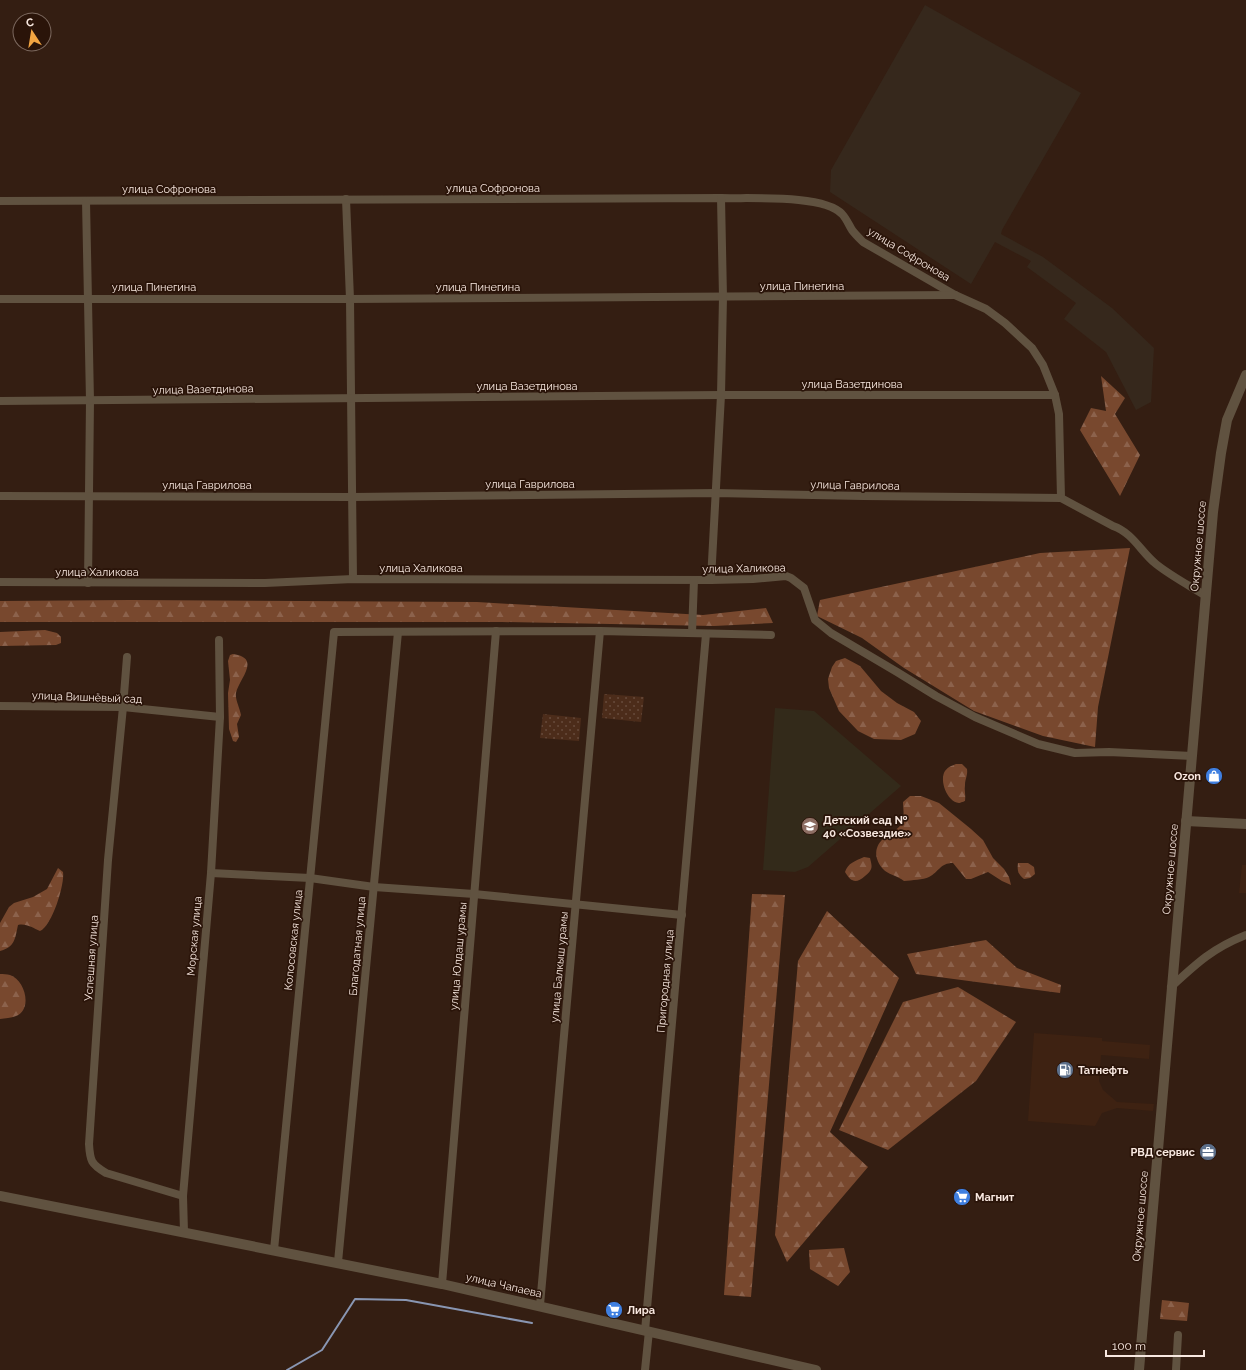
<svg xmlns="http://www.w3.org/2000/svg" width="1246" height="1370" viewBox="0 0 1246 1370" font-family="Raleway,sans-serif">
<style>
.built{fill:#3e2212}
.industrial{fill:#36281c}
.education{fill:#332a1a}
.grass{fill:url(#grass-dots)}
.forest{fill:url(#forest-firs)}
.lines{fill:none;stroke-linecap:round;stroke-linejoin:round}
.stream{stroke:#8996b2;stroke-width:2}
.minor{stroke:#605240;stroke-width:8}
.tertiary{stroke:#605240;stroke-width:10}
.labels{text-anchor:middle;stroke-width:3.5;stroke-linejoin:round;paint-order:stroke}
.street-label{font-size:11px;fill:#f8e8e0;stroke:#2a1409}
.poi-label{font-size:11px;font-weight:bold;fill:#f8e8e0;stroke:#2a1409;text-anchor:start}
</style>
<defs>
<pattern id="grass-dots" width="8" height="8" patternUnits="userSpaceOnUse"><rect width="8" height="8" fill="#4c2c1a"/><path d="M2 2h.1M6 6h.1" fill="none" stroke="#674b3b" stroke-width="1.8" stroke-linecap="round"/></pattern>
<pattern id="forest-firs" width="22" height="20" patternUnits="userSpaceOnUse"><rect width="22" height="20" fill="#78482e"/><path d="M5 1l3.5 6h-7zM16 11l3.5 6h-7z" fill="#8c624c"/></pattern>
</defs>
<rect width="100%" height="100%" fill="#341e12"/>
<g class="built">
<path d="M 1242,865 L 1246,865 L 1246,893 L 1239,893 Z"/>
<path d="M 1034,1033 L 1102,1038 L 1102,1041 L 1150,1045 L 1149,1059 L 1101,1055 L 1099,1081 L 1103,1090 L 1117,1102 L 1154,1104 L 1153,1111 L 1117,1108 L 1102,1113 L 1095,1126 L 1028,1121 Z"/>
</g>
<path class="industrial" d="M 925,5 L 1081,93 L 1002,230 L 1001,234 L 1043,257 L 1112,308 L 1154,348 L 1151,402 L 1136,410 L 1106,352 L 1064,319 L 1076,303 L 1027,267 L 1031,261 L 995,242 L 971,284 L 830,192 L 831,170 Z"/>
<path class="education" d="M 775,708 L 814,711 L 901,786 L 808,867 L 795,872 L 763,870 Z"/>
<g class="grass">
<path d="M 604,694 L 644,697 L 641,722 L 602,718 Z"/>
<path d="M 543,714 L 581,718 L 579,741 L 540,738 Z"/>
</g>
<g class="forest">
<path d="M 1101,376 L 1125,398 L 1115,414 L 1140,455 L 1120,496 L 1080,430 L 1091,408 L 1106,411 Z"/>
<path d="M 1130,548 L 1098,707 L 1095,747 L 1043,736 L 974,711 L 904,668 L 862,638 L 817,616 L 820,600 L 1040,553 Z"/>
<path d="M 131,600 L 477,602 L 703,615 L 766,608 L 773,623 L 714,626 L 502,622 L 0,622 L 0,601 Z"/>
<path d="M 45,630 L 57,633 L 61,637 L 61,643 L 56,645 L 0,646 L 0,632 Z"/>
<path d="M 233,654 C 262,658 239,679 236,693 C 235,700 240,708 241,715 L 237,724 L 239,737 L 236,742 L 233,741 L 229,729 L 228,693 L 230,680 L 228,661 L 230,655 Z"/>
<path d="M 845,658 L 860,666 L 881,691 L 897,703 L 914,712 L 921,721 L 915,734 L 901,740 L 874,739 L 858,731 L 839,711 L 829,688 L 828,679 L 832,667 L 836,661 Z"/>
<path d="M 956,764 L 962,764 L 967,769 C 968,775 965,779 965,785 C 964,790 966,795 965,801 C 965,801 960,803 959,803 C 947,802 939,780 945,771 C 948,767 951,766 956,764 Z"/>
<path d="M 910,796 L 921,796 L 939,803 L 971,829 L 983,840 L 993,858 L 1004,869 L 1009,877 L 1011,885 L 1002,881 L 988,872 L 971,879 L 966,879 L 953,863 C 940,863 939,872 929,877 C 923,880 912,880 904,881 C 898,876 887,874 883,869 C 875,860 873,848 883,839 C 889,834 898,830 902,823 C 905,818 903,808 903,802 Z"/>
<path d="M 864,857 L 870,858 C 871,863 873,867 870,871 C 869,873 867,874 865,876 C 856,884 851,882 845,872 C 848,863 855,861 864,857 Z"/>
<path d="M 1018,863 L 1028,863 L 1034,867 L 1035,874 L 1030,878 L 1024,879 C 1018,874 1017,871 1018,863 Z"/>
<path d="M 58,868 L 63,872 C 65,884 52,926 40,931 C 33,928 26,923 18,925 C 15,939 15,947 0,951 L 0,923 L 9,907 L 14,903 L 33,897 L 47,889 Z"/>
<path d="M 752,894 L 785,895 L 751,1297 L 724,1295 Z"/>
<path d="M 827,911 L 899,978 L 830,1132 L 868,1167 L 787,1262 L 775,1235 L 798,961 Z"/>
<path d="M 986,940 L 1017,968 L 1061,985 L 1060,993 L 916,974 L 907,954 Z"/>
<path d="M 0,974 C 3,974 7,974 10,975 C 25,980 33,1009 16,1016 C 11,1018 5,1018 0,1019 Z"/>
<path d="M 958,987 L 1016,1022 L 976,1081 L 888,1150 L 839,1130 L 903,1002 Z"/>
<path d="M 844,1248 L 850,1272 L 838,1286 L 810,1269 L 809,1250 Z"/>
<path d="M 1162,1300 L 1189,1303 L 1187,1321 L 1160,1319 Z"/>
</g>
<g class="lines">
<path class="stream" d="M 287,1370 L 322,1350 L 355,1299 L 406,1300 L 532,1323"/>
<g class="minor">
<path d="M 346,199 L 350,299 L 353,579"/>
<path d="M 0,201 L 721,198 C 748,199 824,194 842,214 C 846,218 849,225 852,230 C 855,234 859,238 863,242 L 955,295 L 986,309 L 1005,323 L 1032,348 L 1043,365 L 1055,395 L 1059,414 L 1061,498 L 1113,526 C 1133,533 1141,552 1156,564 C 1171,576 1190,586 1206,596"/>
<path d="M 86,201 L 90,401 L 88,583"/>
<path d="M 0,299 L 350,299 L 955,295"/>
<path d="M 0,401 L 721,395 L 1055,395"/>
<path d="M 0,496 L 353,497 L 716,493 L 863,496 L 1061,498"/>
<path d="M 711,580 L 721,395 L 723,297 L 721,198"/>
<path d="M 0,582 L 265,583 L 353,579 L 711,580 L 753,579 L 786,576 L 791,578 L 804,588 L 815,620 L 831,633 L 897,672 L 936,696 L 975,717 L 1038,744 L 1075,753 L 1109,752 L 1192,756"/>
<path d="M 692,633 L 694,580"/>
<path d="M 127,657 L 123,707 L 108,860 L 89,1144 C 90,1161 91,1164 106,1173 L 183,1196"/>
<path d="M 0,706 L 123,707 L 220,717"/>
<path d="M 211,873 L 310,878 L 374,887 L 474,894 L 682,915"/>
<path d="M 1171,987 C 1197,963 1213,948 1246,935"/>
<path d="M 184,1232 L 183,1196 L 211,873 L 220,717 L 219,640"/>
<path d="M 274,1250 L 334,632 L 600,631 L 771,635"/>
<path d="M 338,1262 L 398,632"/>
<path d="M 442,1284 L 496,631"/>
<path d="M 540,1305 L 600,631"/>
<path d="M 645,1331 L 706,634"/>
<path d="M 645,1370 L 649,1331"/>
<path d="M 1176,1370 L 1178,1335"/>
</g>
<g class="tertiary">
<path d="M 1186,821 L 1246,824"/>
<path d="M 0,1196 L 442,1284 L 816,1370"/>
<path d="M 1139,1370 L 1213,512 L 1221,453 L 1227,420 L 1246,375"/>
</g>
</g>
<defs>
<symbol id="shop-disc" viewBox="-11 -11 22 22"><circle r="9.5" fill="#3f7fe0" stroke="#2a1409"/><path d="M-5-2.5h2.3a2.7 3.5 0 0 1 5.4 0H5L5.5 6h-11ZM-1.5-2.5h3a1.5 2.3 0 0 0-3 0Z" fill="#fff"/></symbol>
<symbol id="school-disc" viewBox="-11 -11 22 22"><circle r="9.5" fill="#8d6e63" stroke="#2a1409"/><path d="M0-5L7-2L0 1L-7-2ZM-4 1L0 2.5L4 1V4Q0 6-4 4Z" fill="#fff"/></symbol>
<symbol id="fuel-disc" viewBox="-11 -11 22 22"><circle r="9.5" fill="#5c6f8a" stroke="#2a1409"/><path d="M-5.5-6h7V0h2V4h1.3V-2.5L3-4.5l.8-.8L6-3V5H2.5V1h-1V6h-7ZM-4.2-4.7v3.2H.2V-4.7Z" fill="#fff"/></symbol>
<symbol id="office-disc" viewBox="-11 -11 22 22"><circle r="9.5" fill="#5c6f8a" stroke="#2a1409"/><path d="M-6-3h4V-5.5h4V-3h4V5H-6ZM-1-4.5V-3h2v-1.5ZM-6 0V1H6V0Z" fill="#fff"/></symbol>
<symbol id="supermarket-disc" viewBox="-11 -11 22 22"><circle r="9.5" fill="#3f7fe0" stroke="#2a1409"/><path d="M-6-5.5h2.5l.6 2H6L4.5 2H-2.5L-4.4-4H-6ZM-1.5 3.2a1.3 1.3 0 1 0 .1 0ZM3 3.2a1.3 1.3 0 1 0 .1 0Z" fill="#fff"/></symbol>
</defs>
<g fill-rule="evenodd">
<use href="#shop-disc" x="1204" y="766" width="20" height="20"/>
<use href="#school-disc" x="800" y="816" width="20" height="20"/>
<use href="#fuel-disc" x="1055" y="1060" width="20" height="20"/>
<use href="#office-disc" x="1198" y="1142" width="20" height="20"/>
<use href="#supermarket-disc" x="952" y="1187" width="20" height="20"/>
<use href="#supermarket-disc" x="604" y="1300" width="20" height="20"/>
</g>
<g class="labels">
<g class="street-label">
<text x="493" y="192">улица Софронова</text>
<text x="169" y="193">улица Софронова</text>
<text transform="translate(909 254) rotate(31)" y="4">улица Софронова</text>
<text x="802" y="290">улица Пинегина</text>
<text x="154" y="291">улица Пинегина</text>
<text x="478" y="291">улица Пинегина</text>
<text x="852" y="388">улица Вазетдинова</text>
<text x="527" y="390">улица Вазетдинова</text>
<text transform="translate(203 389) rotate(-1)" y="4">улица Вазетдинова</text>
<text x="530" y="488">улица Гаврилова</text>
<text x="207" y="489">улица Гаврилова</text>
<text transform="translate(855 485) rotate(1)" y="4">улица Гаврилова</text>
<text transform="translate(1198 546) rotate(-85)" y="4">Окружное шоссе</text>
<text x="421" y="572">улица Халикова</text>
<text transform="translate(744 568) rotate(-1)" y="4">улица Халикова</text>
<text x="97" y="576">улица Халикова</text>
<text transform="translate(87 697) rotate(2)" y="4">улица Вишнёвый сад</text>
<text transform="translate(1170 869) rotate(-85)" y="4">Окружное шоссе</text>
<text transform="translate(194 936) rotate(-85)" y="4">Морская улица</text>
<text transform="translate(293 940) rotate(-84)" y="4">Колосовская улица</text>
<text transform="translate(357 946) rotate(-85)" y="4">Благодатная улица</text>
<text transform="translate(458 956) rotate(-85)" y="4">улица Юлдаш урамы</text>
<text transform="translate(91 958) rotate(-86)" y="4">Успешная улица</text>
<text transform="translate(559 967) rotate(-85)" y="4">улица Балкыш урамы</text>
<text transform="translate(665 981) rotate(-85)" y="4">Пригородная улица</text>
<text transform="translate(1140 1216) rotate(-85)" y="4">Окружное шоссе</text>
<text transform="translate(504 1285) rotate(13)" y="4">улица Чапаева</text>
</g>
<g class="poi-label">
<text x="1201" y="780" text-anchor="end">Ozon</text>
<text x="823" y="824">Детский сад №<tspan x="823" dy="13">40 «Созвездие»</tspan></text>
<text x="1078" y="1074">Татнефть</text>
<text x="1195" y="1156" text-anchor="end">РВД сервис</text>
<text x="975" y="1201">Магнит</text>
<text x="627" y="1314">Лира</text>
</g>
</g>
<g transform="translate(32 32) rotate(348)"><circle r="19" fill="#2a1409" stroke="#7c695f"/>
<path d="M0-3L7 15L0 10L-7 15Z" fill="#f2a542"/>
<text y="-6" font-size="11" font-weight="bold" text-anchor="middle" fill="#f8e8e0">С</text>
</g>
<path d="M1106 1350v6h98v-6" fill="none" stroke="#f8e8e0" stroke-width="2"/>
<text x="1112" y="1350" font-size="12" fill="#f8e8e0" stroke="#2a1409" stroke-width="3" paint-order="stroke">100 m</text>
</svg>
